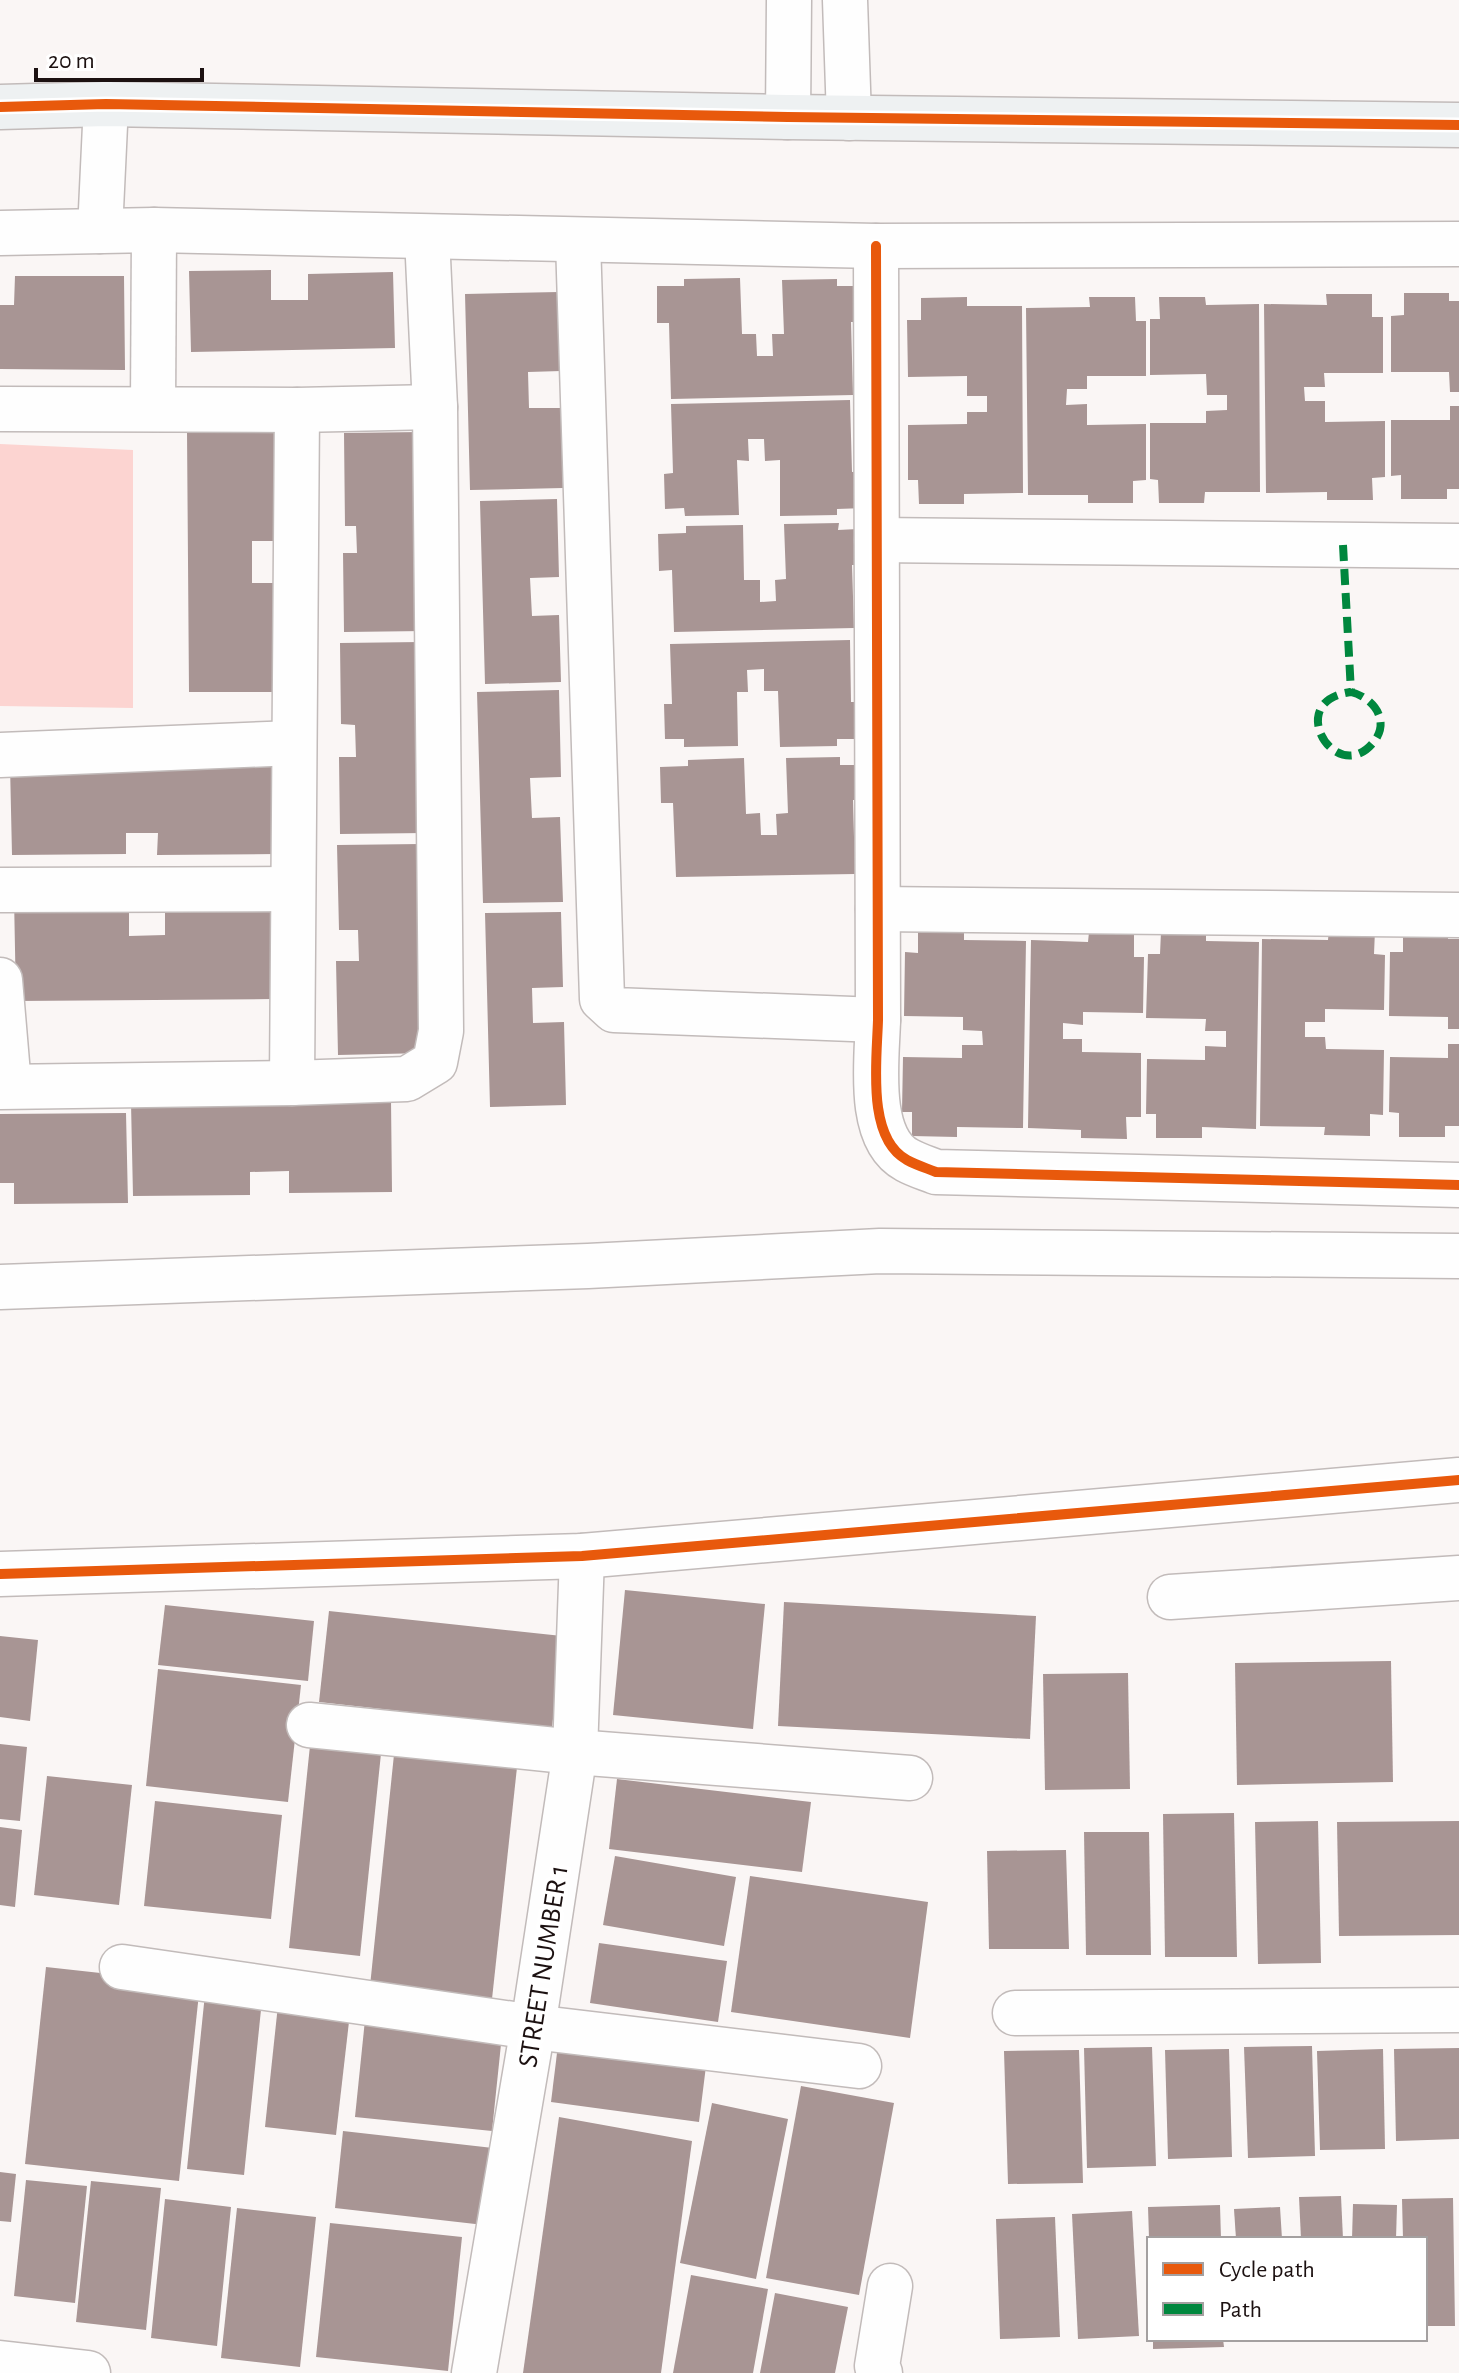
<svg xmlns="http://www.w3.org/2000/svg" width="1459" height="2373" viewBox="0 0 1459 2373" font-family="'Alegreya Sans',sans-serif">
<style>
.green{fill:#fcd4d1}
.building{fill:#a89594}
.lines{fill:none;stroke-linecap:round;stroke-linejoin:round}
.street-casing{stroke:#c2bbba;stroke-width:47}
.secondary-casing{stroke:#c2bbba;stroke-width:47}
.street{stroke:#fefefe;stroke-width:44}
.secondary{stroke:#eef1f2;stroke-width:44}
.quiet{stroke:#00873e;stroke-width:8;stroke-dasharray:16 8;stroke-linecap:butt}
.cycleway-casing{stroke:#fff;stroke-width:15}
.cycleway{stroke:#e8590c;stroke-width:10}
.labels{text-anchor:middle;stroke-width:8;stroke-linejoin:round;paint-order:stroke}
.street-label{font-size:28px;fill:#1c1111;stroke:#fff}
</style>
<rect width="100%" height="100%" fill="#faf6f5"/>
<path class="green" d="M 0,444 L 133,450 L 133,708 L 0,706 Z"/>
<g class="building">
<path d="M 271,270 L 271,300 L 308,300 L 308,274 L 393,272 L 395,348 L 191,352 L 189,271 Z"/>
<path d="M 15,276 L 124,276 L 125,370 L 0,369 L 0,305 L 14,305 Z"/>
<path d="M 740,278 L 742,334 L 756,334 L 757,356 L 773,356 L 772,334 L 784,334 L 782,280 L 837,279 L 837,286 L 856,286 L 857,322 L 851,322 L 853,395 L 671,399 L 669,323 L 657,323 L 657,286 L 684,286 L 684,279 Z"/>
<path d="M 559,292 L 561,371 L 528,372 L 529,408 L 561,408 L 563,488 L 470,490 L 465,294 Z"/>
<path d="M 1404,293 L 1449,293 L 1449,301 L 1459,301 L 1459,392 L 1450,392 L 1449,372 L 1391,372 L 1391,316 L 1404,315 Z"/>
<path d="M 1326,294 L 1372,294 L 1372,317 L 1383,317 L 1383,373 L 1324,373 L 1325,387 L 1304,387 L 1305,401 L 1325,401 L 1325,422 L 1385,421 L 1385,477 L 1372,478 L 1373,500 L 1327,500 L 1327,492 L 1266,493 L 1264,304 L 1327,305 Z"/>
<path d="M 967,297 L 967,306 L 1022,306 L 1023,493 L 964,494 L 964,504 L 919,504 L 918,480 L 908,480 L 908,425 L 967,424 L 967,412 L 987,412 L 987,396 L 967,396 L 967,376 L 908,377 L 907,320 L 921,320 L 921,298 Z"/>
<path d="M 1089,297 L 1135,297 L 1136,321 L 1146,321 L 1146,376 L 1087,376 L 1087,389 L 1067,389 L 1066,405 L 1087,404 L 1087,425 L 1146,424 L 1146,480 L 1133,481 L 1133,503 L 1088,503 L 1088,495 L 1028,495 L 1026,308 L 1090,307 Z"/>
<path d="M 1159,297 L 1205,297 L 1206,305 L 1259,304 L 1260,492 L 1205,492 L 1204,503 L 1159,503 L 1158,480 L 1150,479 L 1150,423 L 1206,423 L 1206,411 L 1227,410 L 1227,395 L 1207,395 L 1206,374 L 1150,375 L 1150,319 L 1160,319 Z"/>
<path d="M 850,400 L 852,472 L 864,471 L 865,508 L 837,509 L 837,515 L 780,516 L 780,460 L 765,461 L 764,439 L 748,439 L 749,461 L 737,460 L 739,515 L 685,516 L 684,508 L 665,509 L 664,474 L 673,473 L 671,404 Z"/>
<path d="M 1450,406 L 1459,406 L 1459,489 L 1447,489 L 1447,499 L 1401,499 L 1401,475 L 1391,476 L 1391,420 L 1450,420 Z"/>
<path d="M 187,431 L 283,431 L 284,541 L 252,541 L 252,583 L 285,583 L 286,692 L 189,692 Z"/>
<path d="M 421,432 L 425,631 L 344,632 L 343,553 L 357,553 L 356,526 L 345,526 L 344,433 Z"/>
<path d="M 557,499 L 559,577 L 530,578 L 532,616 L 559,615 L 561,682 L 485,684 L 480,501 Z"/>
<path d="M 839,523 L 838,530 L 858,529 L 859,565 L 852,565 L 854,628 L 674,632 L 672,570 L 659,571 L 658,534 L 686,533 L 686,526 L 743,525 L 744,580 L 760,580 L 760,602 L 776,601 L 775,580 L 786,579 L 784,524 Z"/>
<path d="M 850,640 L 851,702 L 864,702 L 864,739 L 837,739 L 837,746 L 780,747 L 778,691 L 764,691 L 764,669 L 747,670 L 748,692 L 737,692 L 738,746 L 684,747 L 684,739 L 665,739 L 664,704 L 672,704 L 670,644 Z"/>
<path d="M 421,642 L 425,833 L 340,834 L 339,757 L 356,757 L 355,725 L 341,724 L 340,643 Z"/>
<path d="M 559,690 L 561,777 L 530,778 L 532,818 L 560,817 L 563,902 L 483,903 L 477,692 Z"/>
<path d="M 840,757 L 840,765 L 859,765 L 860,800 L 853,800 L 855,874 L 676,877 L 673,803 L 661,803 L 660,767 L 688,766 L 688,760 L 744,758 L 746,814 L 760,813 L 761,835 L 777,835 L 776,814 L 788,813 L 786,758 Z"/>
<path d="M 274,763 L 276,854 L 157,855 L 158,833 L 126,833 L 126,854 L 12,855 L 10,765 Z"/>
<path d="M 421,844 L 426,1053 L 338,1055 L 336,961 L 359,961 L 358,930 L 339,930 L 337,845 Z"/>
<path d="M 129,896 L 129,936 L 165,935 L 165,898 L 270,898 L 272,999 L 16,1001 L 14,897 Z"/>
<path d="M 561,912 L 563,987 L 532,988 L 533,1023 L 564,1022 L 566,1105 L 490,1107 L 485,913 Z"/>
<path d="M 1329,929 L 1375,930 L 1374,954 L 1385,955 L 1384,1010 L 1325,1009 L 1325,1022 L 1305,1022 L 1305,1037 L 1325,1037 L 1326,1049 L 1384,1050 L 1383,1115 L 1370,1114 L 1370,1136 L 1324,1135 L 1325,1127 L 1260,1126 L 1262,939 L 1328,940 Z"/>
<path d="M 918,930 L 964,931 L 964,940 L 1026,941 L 1023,1128 L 957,1127 L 957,1137 L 912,1136 L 912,1112 L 902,1112 L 903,1057 L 962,1058 L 962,1045 L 983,1045 L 982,1031 L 963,1030 L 963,1017 L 904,1016 L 905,952 L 918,953 Z"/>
<path d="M 1403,930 L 1448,931 L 1448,939 L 1459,939 L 1459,1029 L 1448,1029 L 1448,1017 L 1389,1016 L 1390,952 L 1403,952 Z"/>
<path d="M 1089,932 L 1134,933 L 1134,957 L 1144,957 L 1143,1013 L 1083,1012 L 1083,1025 L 1063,1023 L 1063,1039 L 1082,1039 L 1082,1052 L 1141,1053 L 1141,1117 L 1126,1117 L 1127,1139 L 1081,1138 L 1081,1130 L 1028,1128 L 1031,940 L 1088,942 Z"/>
<path d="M 1161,932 L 1206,932 L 1206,941 L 1259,942 L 1256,1129 L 1202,1127 L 1202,1138 L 1156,1138 L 1156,1114 L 1146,1114 L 1147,1059 L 1205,1060 L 1205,1046 L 1226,1047 L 1226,1031 L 1205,1031 L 1206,1019 L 1146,1018 L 1148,954 L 1160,954 Z"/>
<path d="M 1448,1044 L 1459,1044 L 1459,1126 L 1445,1126 L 1445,1137 L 1399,1137 L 1399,1113 L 1389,1112 L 1390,1057 L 1448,1058 Z"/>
<path d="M 391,1100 L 392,1192 L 289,1193 L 289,1171 L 250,1172 L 250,1195 L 133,1196 L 131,1103 Z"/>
<path d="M 126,1113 L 128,1203 L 14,1204 L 14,1183 L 0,1183 L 0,1114 Z"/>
<path d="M 625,1590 L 765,1604 L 753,1729 L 613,1715 Z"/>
<path d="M 784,1602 L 1036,1616 L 1030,1739 L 778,1726 Z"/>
<path d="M 165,1605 L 314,1621 L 308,1681 L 158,1665 Z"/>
<path d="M 329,1611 L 562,1636 L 552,1728 L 319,1702 Z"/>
<path d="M 0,1636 L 38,1640 L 30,1721 L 0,1717 Z"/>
<path d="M 1391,1661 L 1393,1782 L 1237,1785 L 1235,1663 Z"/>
<path d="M 158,1669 L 301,1685 L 288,1802 L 146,1786 Z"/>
<path d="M 1128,1673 L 1130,1789 L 1045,1790 L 1043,1674 Z"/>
<path d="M 311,1736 L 382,1744 L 360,1956 L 289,1948 Z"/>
<path d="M 0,1744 L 27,1747 L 20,1821 L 0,1819 Z"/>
<path d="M 395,1745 L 518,1758 L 492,1999 L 370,1986 Z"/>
<path d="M 47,1776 L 132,1785 L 119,1905 L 34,1895 Z"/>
<path d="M 617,1779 L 811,1802 L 802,1872 L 609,1849 Z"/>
<path d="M 155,1801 L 282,1815 L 271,1919 L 144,1906 Z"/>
<path d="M 1234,1813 L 1237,1957 L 1165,1957 L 1163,1814 Z"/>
<path d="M 1318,1821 L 1321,1963 L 1258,1964 L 1255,1822 Z"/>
<path d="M 1459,1821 L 1459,1935 L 1339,1936 L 1337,1822 Z"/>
<path d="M 0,1827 L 22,1830 L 15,1907 L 0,1905 Z"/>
<path d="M 1084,1832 L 1149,1832 L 1151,1955 L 1086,1955 Z"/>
<path d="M 1066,1850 L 1069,1949 L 989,1949 L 987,1851 Z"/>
<path d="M 615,1856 L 736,1877 L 724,1946 L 603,1925 Z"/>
<path d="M 750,1876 L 928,1902 L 910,2038 L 731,2012 Z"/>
<path d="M 599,1943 L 727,1961 L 718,2022 L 590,2003 Z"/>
<path d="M 46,1967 L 200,1984 L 179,2181 L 25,2164 Z"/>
<path d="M 205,1994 L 262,2000 L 244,2175 L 187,2169 Z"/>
<path d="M 278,2005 L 350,2013 L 336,2135 L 265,2127 Z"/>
<path d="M 366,2010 L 503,2025 L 492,2131 L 355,2117 Z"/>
<path d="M 558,2045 L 706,2066 L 699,2122 L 551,2102 Z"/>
<path d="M 1312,2046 L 1315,2156 L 1248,2158 L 1244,2047 Z"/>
<path d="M 1152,2047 L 1156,2166 L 1087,2168 L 1084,2048 Z"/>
<path d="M 1459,2048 L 1459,2139 L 1396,2141 L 1394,2049 Z"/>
<path d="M 1229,2049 L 1232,2157 L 1168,2159 L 1165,2050 Z"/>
<path d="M 1383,2049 L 1385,2149 L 1320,2150 L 1317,2051 Z"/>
<path d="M 1079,2050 L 1083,2183 L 1008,2184 L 1004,2051 Z"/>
<path d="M 801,2086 L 894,2103 L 859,2295 L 766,2278 Z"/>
<path d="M 712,2103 L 788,2119 L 756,2279 L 680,2263 Z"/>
<path d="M 559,2117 L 692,2141 L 661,2373 L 523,2373 Z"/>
<path d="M 343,2131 L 493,2148 L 484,2225 L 335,2208 Z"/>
<path d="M 0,2172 L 16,2174 L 11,2222 L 0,2221 Z"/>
<path d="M 26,2180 L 87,2186 L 75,2303 L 14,2296 Z"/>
<path d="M 91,2181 L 161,2188 L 146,2330 L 76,2322 Z"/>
<path d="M 1341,2196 L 1343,2239 L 1301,2239 L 1299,2197 Z"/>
<path d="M 1453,2198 L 1455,2326 L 1425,2326 L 1425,2239 L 1403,2239 L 1402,2199 Z"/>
<path d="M 165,2199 L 231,2207 L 217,2346 L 151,2338 Z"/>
<path d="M 1353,2204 L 1397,2205 L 1396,2239 L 1352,2239 Z"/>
<path d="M 1220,2205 L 1221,2239 L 1149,2239 L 1148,2207 Z"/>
<path d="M 1280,2207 L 1282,2239 L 1236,2239 L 1234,2209 Z"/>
<path d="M 237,2208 L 316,2217 L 300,2367 L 221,2358 Z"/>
<path d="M 1132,2211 L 1139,2336 L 1078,2339 L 1072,2214 Z"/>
<path d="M 1055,2217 L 1060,2337 L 1000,2339 L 996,2219 Z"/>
<path d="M 330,2223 L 462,2237 L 448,2371 L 316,2357 Z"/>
<path d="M 691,2275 L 768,2289 L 753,2373 L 673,2373 Z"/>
<path d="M 775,2293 L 848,2307 L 835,2373 L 760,2373 Z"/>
<path d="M 1153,2339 L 1223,2339 L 1224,2347 L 1153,2349 Z"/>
</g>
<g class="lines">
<defs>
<g id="street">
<path d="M 845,0 L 849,118"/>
<path d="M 788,117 L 789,0"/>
<path d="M 100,231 L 106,104"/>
<path d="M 0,233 L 154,230 L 876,246 L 1459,244"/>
<path d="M 578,241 L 602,999 L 614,1010 L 878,1020"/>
<path d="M 876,246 L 878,1020 C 877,1059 866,1138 907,1160 C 916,1165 926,1168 936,1172 L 1459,1185"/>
<path d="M 0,409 L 297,410 L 435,407"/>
<path d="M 153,409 L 154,230"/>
<path d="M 877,540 L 1459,546"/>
<path d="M 0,755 L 294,743"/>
<path d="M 0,890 L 293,889"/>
<path d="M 878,909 L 1459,915"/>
<path d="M 0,980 L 9,1086"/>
<path d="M 292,1083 L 297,410"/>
<path d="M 0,1087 L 292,1083 L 407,1079 L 435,1062 L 441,1031 L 435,407 L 427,237"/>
<path d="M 0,1287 L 588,1266 L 880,1251 L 1459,1256"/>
<path d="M 0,1574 L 582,1556 L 1459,1480"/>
<path d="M 1170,1597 L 1459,1578"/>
<path d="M 309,1725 L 575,1752 L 910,1778"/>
<path d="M 122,1967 L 533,2027 L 859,2066"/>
<path d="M 1015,2013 L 1459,2010"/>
<path d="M 0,2363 L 88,2373"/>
<path d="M 474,2373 L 533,2027 L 575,1752 L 582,1556"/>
<path d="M 880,2373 L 877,2366 L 890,2286"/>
</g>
<path id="secondary" d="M 0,107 L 106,104 L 788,117 L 1459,125"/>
</defs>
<use href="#street" class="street-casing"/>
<use href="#secondary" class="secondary-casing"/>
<use href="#street" class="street"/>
<use href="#secondary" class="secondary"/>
<path class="quiet" d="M 1343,545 L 1351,692 C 1374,698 1392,722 1372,744 C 1335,786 1283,700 1351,692"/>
<defs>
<g id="cycleway">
<path d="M 0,107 L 106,104 L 788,117 L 1459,125"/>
<path d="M 876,246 L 878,1020 C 877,1059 866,1138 907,1160 C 916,1165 926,1168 936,1172 L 1459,1185"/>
<path d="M 0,1574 L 582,1556 L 1459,1480"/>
</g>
</defs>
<use href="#cycleway" class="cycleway-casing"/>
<use href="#cycleway" class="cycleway"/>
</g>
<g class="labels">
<g class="street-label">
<text transform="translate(542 1966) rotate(-81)" y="10">STREET NUMBER 1</text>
</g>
</g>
<rect x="1147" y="2237" width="280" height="104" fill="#ffffff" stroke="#a4a0a0" stroke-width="2"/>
<rect x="1163" y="2263" width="40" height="12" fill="#e8590c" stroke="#a4a0a0" stroke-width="2"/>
<text x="1219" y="2277" font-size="24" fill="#1c1111">Cycle path</text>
<rect x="1163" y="2303" width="40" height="12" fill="#00873e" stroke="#a4a0a0" stroke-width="2"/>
<text x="1219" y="2317" font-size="24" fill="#1c1111">Path</text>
<path d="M36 68v12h166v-12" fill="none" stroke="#1c1111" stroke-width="4"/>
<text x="48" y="68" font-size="24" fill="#1c1111" stroke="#ffffff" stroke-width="6" paint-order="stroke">20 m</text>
</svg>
